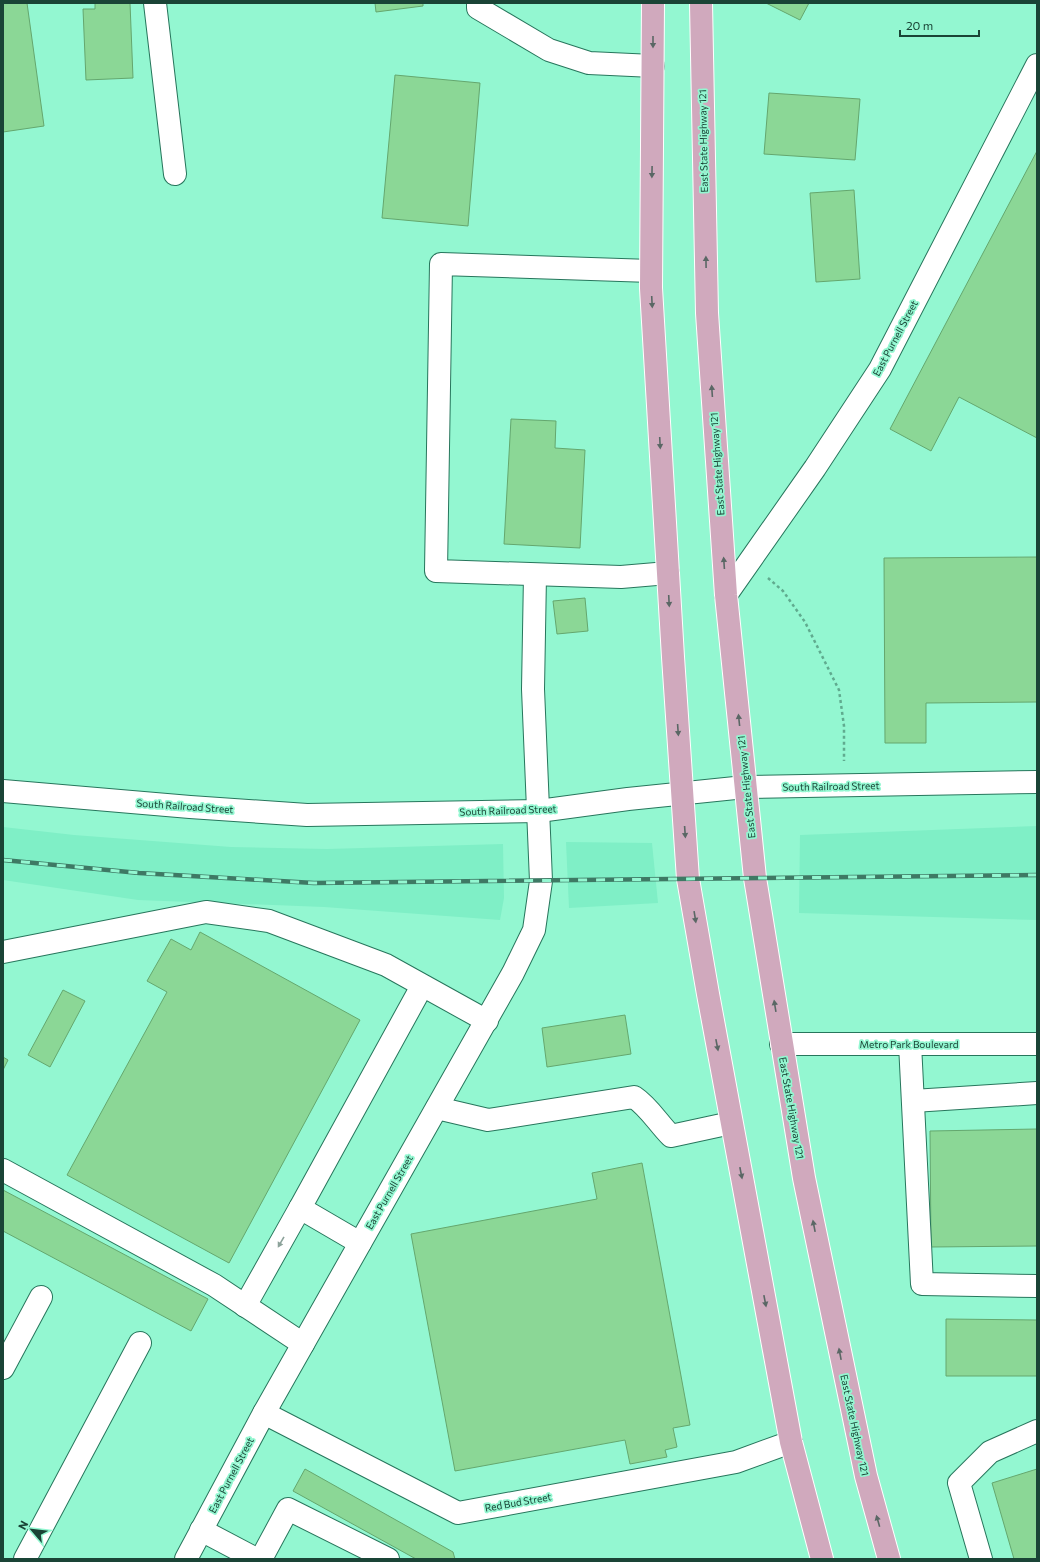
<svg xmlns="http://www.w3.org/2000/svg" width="1040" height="1562" viewBox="0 0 1040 1562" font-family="Commissioner,sans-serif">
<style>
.built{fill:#7fefc6}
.building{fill:#8bd796;stroke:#64a76e}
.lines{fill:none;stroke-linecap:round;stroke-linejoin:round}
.minor-casing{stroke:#27765c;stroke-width:24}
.major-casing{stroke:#fff;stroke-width:24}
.path{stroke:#60ab8f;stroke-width:2.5;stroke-dasharray:3 3;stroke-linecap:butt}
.minor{stroke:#fff;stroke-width:22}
.major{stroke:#d0a9bd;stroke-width:22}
.rail-casing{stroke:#3e7964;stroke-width:4.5}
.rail{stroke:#93f7d1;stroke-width:3;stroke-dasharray:9;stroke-linecap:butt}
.oneway{fill:#5a6765}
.oneway2{fill:#8ca29a}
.labels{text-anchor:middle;stroke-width:3.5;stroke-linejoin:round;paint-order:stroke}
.street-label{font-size:10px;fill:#1a4436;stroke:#93f7d1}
</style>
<rect width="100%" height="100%" fill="#93f7d1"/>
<g class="built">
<path d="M 1037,826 L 1037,920 L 799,913 L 800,835 Z"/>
<path d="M 3,827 L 74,835 L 231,847 L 327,849 L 503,844 L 504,898 L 500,920 L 324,907 L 138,900 L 3,880 Z"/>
<path d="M 566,842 L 652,843 L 658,903 L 569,908 Z"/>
</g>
<g class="building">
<path d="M 3,3 L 27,3 L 44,126 L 3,132 Z"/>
<path d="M 95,3 L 130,3 L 133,78 L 86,80 L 83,9 L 95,9 Z"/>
<path d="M 375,3 L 423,3 L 423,6 L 376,12 Z"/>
<path d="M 766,3 L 809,3 L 800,20 Z"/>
<path d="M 395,75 L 480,83 L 468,226 L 382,218 Z"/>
<path d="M 769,93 L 860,99 L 855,160 L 764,154 Z"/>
<path d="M 1037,151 L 1037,438 L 959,397 L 931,451 L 890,429 Z"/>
<path d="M 854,190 L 860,279 L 816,282 L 810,193 Z"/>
<path d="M 511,419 L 556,421 L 555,448 L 585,450 L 580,548 L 504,544 Z"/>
<path d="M 1037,557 L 1037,702 L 926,703 L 926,743 L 885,743 L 884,558 Z"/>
<path d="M 585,598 L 588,631 L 557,634 L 553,601 Z"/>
<path d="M 200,932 L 360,1020 L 229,1263 L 67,1175 L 167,992 L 147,981 L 171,939 L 191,950 Z"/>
<path d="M 63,990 L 85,1001 L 50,1067 L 28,1055 Z"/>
<path d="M 625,1015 L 631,1054 L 547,1067 L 542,1028 Z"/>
<path d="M 3,1057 L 8,1060 L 3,1070 Z"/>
<path d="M 1037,1129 L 1037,1246 L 931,1247 L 930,1131 Z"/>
<path d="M 642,1163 L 690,1425 L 673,1428 L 677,1447 L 665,1450 L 667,1457 L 630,1464 L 625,1440 L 455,1471 L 411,1234 L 597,1199 L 592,1173 Z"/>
<path d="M 3,1190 L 208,1299 L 191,1331 L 3,1231 Z"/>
<path d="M 946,1319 L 1037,1320 L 1037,1376 L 946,1376 Z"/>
<path d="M 305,1469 L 453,1552 L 455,1559 L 416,1559 L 293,1491 Z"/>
<path d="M 1037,1469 L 1037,1559 L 1014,1559 L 992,1483 Z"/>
</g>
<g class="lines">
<defs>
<g id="minor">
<path d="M 155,3 L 175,174"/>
<path d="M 478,3 L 478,8 L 549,50 L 589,63 L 653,66"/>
<path d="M 651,271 L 441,264 L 436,571 L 621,577 L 668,573"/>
<path d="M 726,595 L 815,468 L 880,369 L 1037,65"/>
<path d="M 3,791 L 190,807 L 307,815 L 539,811 L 628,799 L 745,787 L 1037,782"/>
<path d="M 3,952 L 206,912 L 269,921 L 386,965 L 487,1021"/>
<path d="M 781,1044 L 1037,1044"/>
<path d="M 910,1044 L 922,1284 L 1037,1286"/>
<path d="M 913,1101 L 1037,1093"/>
<path d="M 437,1108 L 488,1120 L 634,1097 C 649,1107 658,1123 671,1136 L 731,1123"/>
<path d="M 3,1170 L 214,1285 L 303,1344"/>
<path d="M 360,1243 L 300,1208 L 422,986"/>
<path d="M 245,1306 L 300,1208"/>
<path d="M 3,1368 L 41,1297"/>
<path d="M 264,1413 L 458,1513 L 736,1462 L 791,1442"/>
<path d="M 201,1530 L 256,1559"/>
<path d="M 25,1559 L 140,1343"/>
<path d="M 186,1559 L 264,1413 L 513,973 L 534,930 L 541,881 L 533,689 L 535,575"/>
<path d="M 261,1559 L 288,1509 L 388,1559"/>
<path d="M 981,1559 L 959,1483 L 990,1452 L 1037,1431"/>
</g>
<g id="major">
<path d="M 653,3 L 651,288 L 673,657 L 688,879 L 708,994 L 791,1442 L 822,1559"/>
<path d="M 701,3 L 707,313 L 726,595 L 755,878 L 804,1178 L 866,1476 L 889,1559"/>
</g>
</defs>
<use href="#minor" class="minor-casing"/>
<use href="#major" class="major-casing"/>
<path class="path" d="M 768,578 L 783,591 L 805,622 L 839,690 L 844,726 L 844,761"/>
<use href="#minor" class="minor"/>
<use href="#major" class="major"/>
<defs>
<path id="rail" d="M 3,860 L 139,873 L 314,883 L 1037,875"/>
</defs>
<use href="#rail" class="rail-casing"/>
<use href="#rail" class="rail"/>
</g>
<defs><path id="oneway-solid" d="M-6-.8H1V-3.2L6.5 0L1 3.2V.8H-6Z"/></defs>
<g class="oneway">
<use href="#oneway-solid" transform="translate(653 42) rotate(90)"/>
<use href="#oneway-solid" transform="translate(652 172) rotate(91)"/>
<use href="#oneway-solid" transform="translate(706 262) rotate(-91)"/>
<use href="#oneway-solid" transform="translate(652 302) rotate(87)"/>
<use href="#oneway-solid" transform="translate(712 391) rotate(-94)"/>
<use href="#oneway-solid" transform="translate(660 443) rotate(87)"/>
<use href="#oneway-solid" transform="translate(724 563) rotate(-94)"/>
<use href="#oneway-solid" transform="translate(669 601) rotate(87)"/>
<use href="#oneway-solid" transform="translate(739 720) rotate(-96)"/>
<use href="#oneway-solid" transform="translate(678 730) rotate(86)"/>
<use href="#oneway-solid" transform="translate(685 832) rotate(86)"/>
<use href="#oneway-solid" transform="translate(695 917) rotate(81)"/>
<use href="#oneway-solid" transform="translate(775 1006) rotate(-99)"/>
<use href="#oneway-solid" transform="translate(717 1045) rotate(79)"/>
<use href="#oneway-solid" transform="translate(741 1173) rotate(79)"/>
<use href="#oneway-solid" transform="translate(814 1226) rotate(-101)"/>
<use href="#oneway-solid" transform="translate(765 1301) rotate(79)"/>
<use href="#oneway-solid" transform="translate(840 1354) rotate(-101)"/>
<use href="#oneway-solid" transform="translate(878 1521) rotate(-106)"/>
</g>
<use class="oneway2" href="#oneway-solid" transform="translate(281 1242) rotate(120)"/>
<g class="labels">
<g class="street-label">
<text transform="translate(703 141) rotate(-91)" y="4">East State Highway 121</text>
<text transform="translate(895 338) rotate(-62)" y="4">East Purnell Street</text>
<text transform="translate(717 464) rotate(-94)" y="4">East State Highway 121</text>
<text transform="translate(831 786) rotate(-1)" y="4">South Railroad Street</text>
<text transform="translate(746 787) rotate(-96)" y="4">East State Highway 121</text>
<text transform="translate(185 806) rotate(4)" y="4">South Railroad Street</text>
<text transform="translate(508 810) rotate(-2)" y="4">South Railroad Street</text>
<text x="909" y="1048">Metro Park Boulevard</text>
<text transform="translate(792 1108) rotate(80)" y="4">East State Highway 121</text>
<text transform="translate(389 1192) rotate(-60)" y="4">East Purnell Street</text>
<text transform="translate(855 1425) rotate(78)" y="4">East State Highway 121</text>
<text transform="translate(231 1475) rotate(-62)" y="4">East Purnell Street</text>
<text transform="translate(518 1502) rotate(-10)" y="4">Red Bud Street</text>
</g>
</g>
<rect width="1040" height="1562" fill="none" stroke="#1a4436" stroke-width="8"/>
<g transform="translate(32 1530) rotate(298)" stroke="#93f7d1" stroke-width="3" paint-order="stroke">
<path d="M0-3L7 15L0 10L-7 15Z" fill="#1a4436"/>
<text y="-6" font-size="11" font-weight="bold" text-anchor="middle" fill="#1a4436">N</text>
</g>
<path d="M900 30v6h79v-6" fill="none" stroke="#1a4436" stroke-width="2"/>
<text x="906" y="30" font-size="12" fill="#1a4436" stroke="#93f7d1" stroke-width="3" paint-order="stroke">20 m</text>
</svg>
